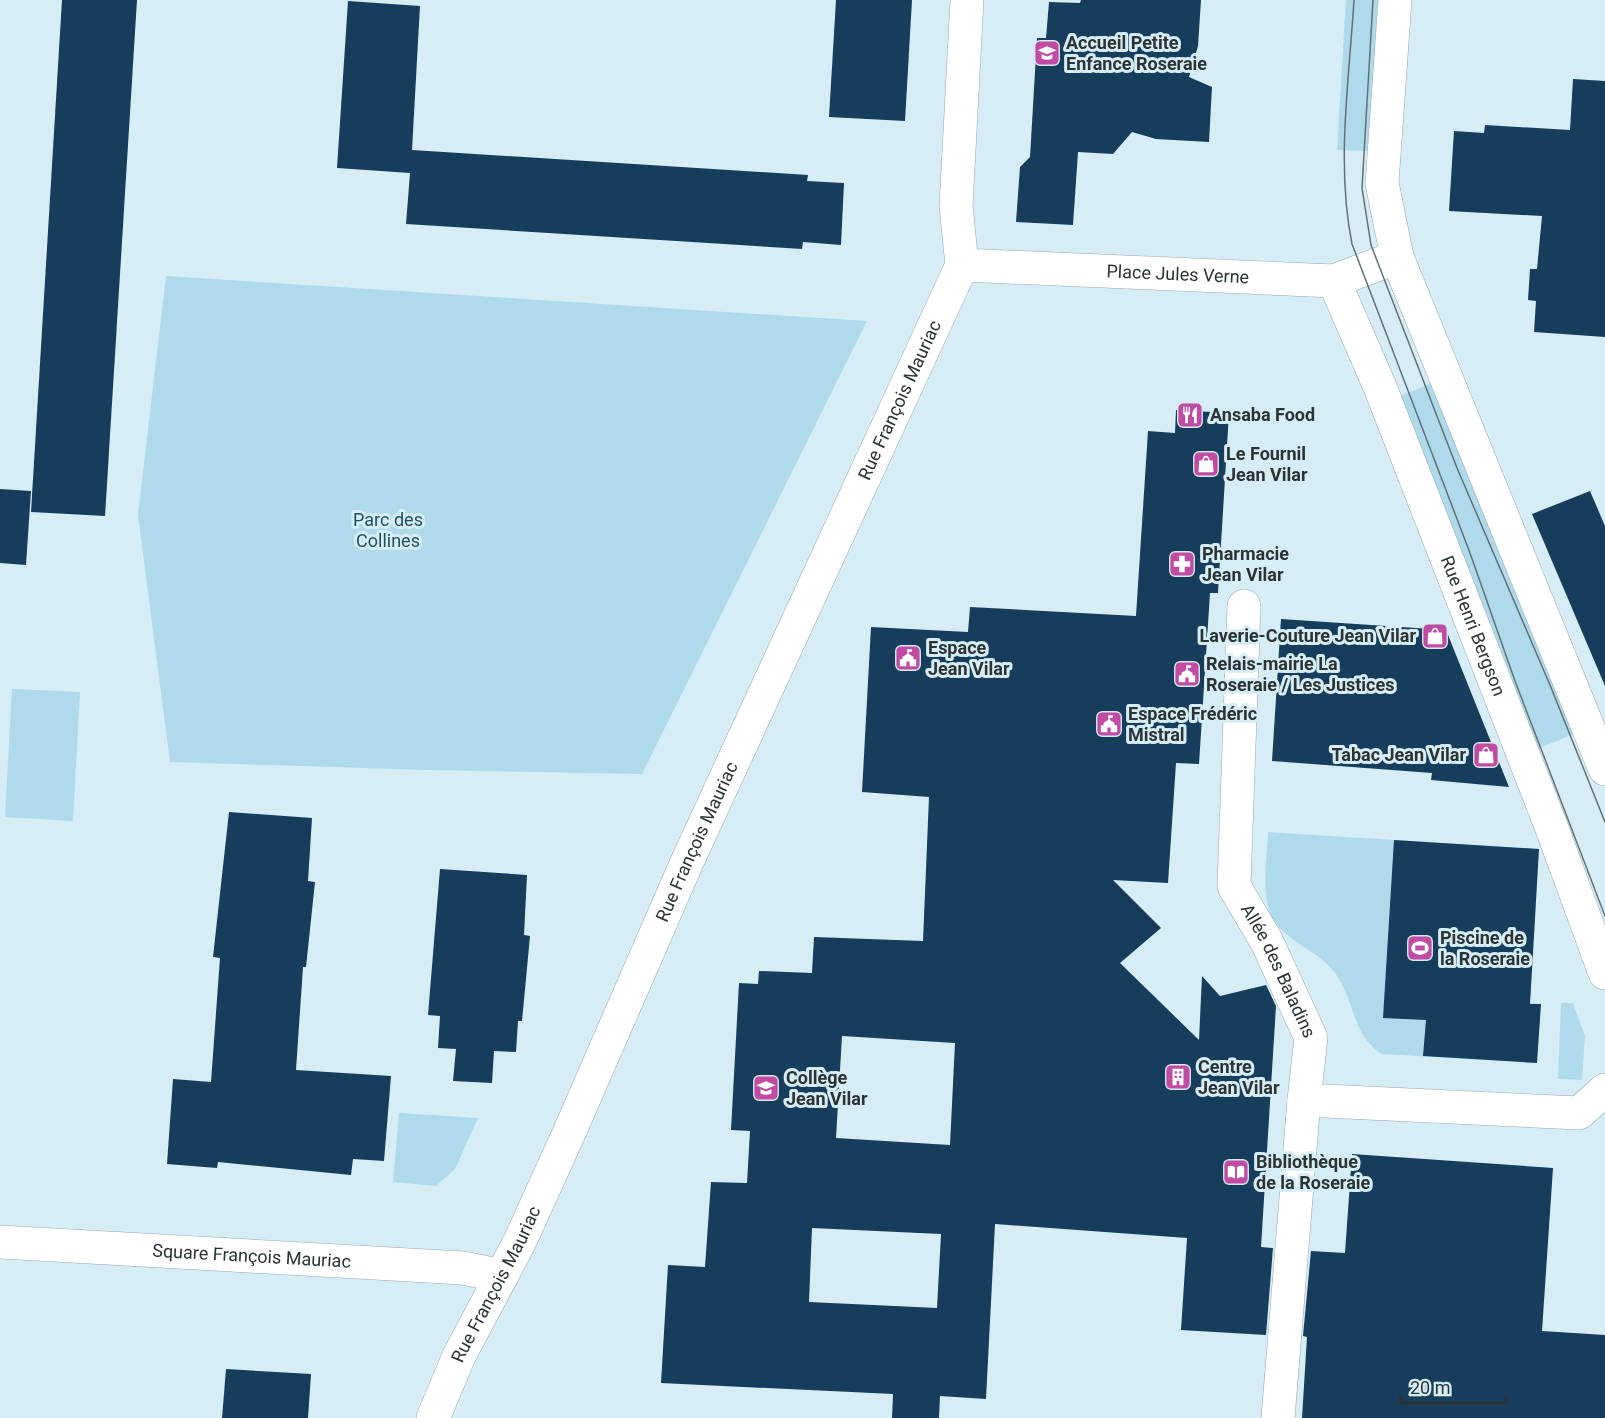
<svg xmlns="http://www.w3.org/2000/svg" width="1605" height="1418" viewBox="0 0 1605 1418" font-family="Roboto,sans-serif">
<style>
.green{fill:#aedaeb}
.building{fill:#163d5c;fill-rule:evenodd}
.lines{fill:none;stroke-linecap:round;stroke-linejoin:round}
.minor-casing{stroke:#93a9b1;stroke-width:34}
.minor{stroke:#fff;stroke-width:33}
.tram{stroke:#637175;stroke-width:1.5}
.labels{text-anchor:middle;stroke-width:6;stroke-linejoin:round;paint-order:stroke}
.poi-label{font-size:18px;font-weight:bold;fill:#2a3336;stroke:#d6edf5;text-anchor:start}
.street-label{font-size:18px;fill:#2a3336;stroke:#d6edf5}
.park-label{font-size:18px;fill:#1f5162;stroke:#d6edf5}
</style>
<rect width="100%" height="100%" fill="#d6edf5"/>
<g class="green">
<path d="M 1346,0 L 1381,0 L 1371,151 L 1337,150 Z"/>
<path d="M 166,276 L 867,321 L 642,774 L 427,770 L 170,762 L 138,515 Z"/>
<path d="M 1437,381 L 1579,732 L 1532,751 L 1395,398 Z"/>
<path d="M 12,689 L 80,692 L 73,821 L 5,817 Z"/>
<path d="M 1268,832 L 1539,849 L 1530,1003 L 1541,1004 L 1537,1063 L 1382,1054 C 1351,1035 1356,1001 1335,973 C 1317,948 1279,941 1269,910 C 1262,887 1267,856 1268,832 Z"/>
<path d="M 1561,1003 L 1573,1003 L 1585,1036 L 1582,1080 L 1558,1079 Z"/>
<path d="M 399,1113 L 478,1118 L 455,1169 L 436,1186 L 393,1182 Z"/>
</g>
<g class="building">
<path d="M 62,0 L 137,0 L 105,516 L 31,512 Z"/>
<path d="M 836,0 L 912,0 L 905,121 L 829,117 Z"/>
<path d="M 1081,0 L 1201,0 L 1198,46 L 1189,77 L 1212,87 L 1209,142 L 1156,139 L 1132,132 L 1113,154 L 1078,152 L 1073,225 L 1016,222 L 1020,167 L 1030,157 L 1037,38 L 1046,38 L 1049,2 L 1080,3 Z"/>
<path d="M 348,1 L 420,6 L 412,150 L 808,175 L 807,181 L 844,183 L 841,245 L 803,242 L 802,249 L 406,224 L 410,173 L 337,168 Z"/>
<path d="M 1573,79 L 1605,81 L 1605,337 L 1534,332 L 1536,301 L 1528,300 L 1530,269 L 1537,269 L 1542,216 L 1449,211 L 1454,131 L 1484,133 L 1485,125 L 1570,130 Z"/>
<path d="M 1176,410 L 1229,413 L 1218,593 L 1210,593 L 1199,764 L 1176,763 L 1168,883 L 1113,880 L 1161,928 L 1120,963 L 1199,1040 L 1202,976 L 1220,996 L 1266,985 L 1276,1006 L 1261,1247 L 1273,1248 L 1266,1335 L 1181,1330 L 1187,1238 L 995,1224 L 986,1399 L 940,1396 L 939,1418 L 892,1418 L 893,1394 L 661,1383 L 668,1265 L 705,1267 L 711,1182 L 747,1183 L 750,1131 L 731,1130 L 739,983 L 758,984 L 759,971 L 812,973 L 814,937 L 923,941 L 929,797 L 862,792 L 871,627 L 968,632 L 970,607 L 1136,616 L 1148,431 L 1175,433 ZM 842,1036 L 955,1043 L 950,1145 L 836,1138 ZM 812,1228 L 941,1234 L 937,1308 L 809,1302 Z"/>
<path d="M 0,489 L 31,491 L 26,565 L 0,563 Z"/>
<path d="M 1590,491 L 1605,526 L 1605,686 L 1532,514 Z"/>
<path d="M 1281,619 L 1446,630 L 1509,787 L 1431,780 L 1432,773 L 1272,761 Z"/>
<path d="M 229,812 L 312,818 L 308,881 L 315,882 L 306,967 L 303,967 L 296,1070 L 391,1076 L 384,1161 L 353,1159 L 351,1175 L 218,1162 L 217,1168 L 167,1164 L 173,1079 L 211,1082 L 220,958 L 213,957 Z"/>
<path d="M 1394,840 L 1539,849 L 1530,1004 L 1541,1004 L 1537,1063 L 1423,1056 L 1426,1020 L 1383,1018 Z"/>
<path d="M 440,869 L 527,875 L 524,935 L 530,936 L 522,1021 L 518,1021 L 516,1052 L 494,1051 L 492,1083 L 453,1081 L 456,1049 L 438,1048 L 440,1016 L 428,1015 Z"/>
<path d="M 1352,1154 L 1553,1168 L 1542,1331 L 1605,1335 L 1605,1418 L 1302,1418 L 1307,1337 L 1303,1336 L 1311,1251 L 1345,1253 Z"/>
<path d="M 226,1369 L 311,1374 L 308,1418 L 222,1418 Z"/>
</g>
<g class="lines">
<defs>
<g id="minor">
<path d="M 1395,0 L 1382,183 L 1397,257 L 1605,769"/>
<path id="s1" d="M 962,265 L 1334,281 L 1397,257"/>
<path id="s2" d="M 1334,281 L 1380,387 L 1551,826 L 1605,973"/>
<path id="s3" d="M 1244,606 L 1234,886 L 1267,942 L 1311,1038 L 1304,1100 L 1579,1113 L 1605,1090"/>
<path id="s4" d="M 0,1242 L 463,1268 L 502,1276"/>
<path id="s5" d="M 433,1418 L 459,1356 L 520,1241 L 569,1133 L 687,862 L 962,265 L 956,206 L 967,0"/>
<path d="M 1278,1418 L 1304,1100"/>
</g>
</defs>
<use href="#minor" class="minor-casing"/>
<use href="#minor" class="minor"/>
<g class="tram">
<path d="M 1354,0 C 1349,81 1336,165 1352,244 L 1470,553 L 1515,681 L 1605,916"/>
<path d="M 1373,0 L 1362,188 L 1371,245 L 1457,468 L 1550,685 L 1605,822"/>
</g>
</g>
<defs>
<symbol id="school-square" viewBox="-11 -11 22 22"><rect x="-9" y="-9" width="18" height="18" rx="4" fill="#c14ba3" stroke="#d6edf5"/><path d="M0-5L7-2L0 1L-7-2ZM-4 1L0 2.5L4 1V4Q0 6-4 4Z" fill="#fff"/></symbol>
<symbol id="restaurant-square" viewBox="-11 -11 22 22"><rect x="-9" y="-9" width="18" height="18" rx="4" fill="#c14ba3" stroke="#d6edf5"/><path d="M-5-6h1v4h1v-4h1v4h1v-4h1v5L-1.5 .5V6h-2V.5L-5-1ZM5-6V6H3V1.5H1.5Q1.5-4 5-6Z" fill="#fff"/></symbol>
<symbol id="shop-square" viewBox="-11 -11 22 22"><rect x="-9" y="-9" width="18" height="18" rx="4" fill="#c14ba3" stroke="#d6edf5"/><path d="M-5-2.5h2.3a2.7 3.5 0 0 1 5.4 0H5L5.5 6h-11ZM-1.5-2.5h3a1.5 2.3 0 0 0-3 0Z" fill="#fff"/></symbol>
<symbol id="pharmacy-square" viewBox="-11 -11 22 22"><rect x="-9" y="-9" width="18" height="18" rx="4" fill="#c14ba3" stroke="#d6edf5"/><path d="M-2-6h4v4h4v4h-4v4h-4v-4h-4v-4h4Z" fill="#fff"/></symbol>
<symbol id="civic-square" viewBox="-11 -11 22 22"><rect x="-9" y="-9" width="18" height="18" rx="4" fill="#c14ba3" stroke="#d6edf5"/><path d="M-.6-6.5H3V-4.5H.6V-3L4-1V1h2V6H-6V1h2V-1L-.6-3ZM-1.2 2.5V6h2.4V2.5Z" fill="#fff"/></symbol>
<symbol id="stadium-square" viewBox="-11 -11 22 22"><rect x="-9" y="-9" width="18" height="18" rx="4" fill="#c14ba3" stroke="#d6edf5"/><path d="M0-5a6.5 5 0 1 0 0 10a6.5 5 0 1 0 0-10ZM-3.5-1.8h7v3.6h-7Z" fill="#fff"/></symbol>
<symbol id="building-square" viewBox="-11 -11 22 22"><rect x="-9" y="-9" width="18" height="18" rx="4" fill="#c14ba3" stroke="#d6edf5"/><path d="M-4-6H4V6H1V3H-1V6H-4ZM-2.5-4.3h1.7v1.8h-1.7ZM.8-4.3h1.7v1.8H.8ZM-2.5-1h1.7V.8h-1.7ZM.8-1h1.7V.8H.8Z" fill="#fff"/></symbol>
<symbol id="library-square" viewBox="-11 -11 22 22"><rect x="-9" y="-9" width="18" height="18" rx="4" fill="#c14ba3" stroke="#d6edf5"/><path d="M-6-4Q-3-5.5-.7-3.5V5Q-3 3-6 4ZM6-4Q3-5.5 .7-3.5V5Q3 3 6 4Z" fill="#fff"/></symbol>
</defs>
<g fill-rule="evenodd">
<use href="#school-square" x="1032" y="38" width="30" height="30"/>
<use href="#restaurant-square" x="1175" y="400" width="30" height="30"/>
<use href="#shop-square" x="1191" y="449" width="30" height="30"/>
<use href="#pharmacy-square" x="1167" y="549" width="30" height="30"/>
<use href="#shop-square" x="1420" y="621" width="30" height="30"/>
<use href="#civic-square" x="893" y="643" width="30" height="30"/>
<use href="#civic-square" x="1172" y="659" width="30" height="30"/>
<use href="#civic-square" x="1094" y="709" width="30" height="30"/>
<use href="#shop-square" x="1471" y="740" width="30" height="30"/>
<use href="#stadium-square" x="1405" y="933" width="30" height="30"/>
<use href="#building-square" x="1163" y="1062" width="30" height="30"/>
<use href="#school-square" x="751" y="1073" width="30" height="30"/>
<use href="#library-square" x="1221" y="1157" width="30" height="30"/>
</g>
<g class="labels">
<g class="poi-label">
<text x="1066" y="49">Accueil Petite<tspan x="1066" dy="21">Enfance Roseraie</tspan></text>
<text x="1210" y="421">Ansaba Food</text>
<text x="1226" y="460">Le Fournil<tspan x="1226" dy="21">Jean Vilar</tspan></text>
<text x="1202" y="560">Pharmacie<tspan x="1202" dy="21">Jean Vilar</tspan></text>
<text x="1416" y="642" text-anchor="end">Laverie-Couture Jean Vilar</text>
<text x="928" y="654">Espace<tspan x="928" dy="21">Jean Vilar</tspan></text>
<text x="1206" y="670">Relais-mairie La<tspan x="1206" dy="21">Roseraie / Les Justices</tspan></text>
<text x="1128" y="720">Espace Frédéric<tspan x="1128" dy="21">Mistral</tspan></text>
<text x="1466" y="761" text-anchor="end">Tabac Jean Vilar</text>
<text x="1440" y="944">Piscine de<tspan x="1440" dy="21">la Roseraie</tspan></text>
<text x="1198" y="1073">Centre<tspan x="1198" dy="21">Jean Vilar</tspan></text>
<text x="786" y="1084">Collège<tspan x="786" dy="21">Jean Vilar</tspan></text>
<text x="1256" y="1168">Bibliothèque<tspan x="1256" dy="21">de la Roseraie</tspan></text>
</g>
<g class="street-label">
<text dy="6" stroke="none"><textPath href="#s1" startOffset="216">Place Jules Verne</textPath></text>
<text dy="6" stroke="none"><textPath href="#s5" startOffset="1120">Rue François Mauriac</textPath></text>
<text dy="6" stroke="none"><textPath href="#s2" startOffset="372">Rue Henri Bergson</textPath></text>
<text dy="6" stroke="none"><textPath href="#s5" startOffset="634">Rue François Mauriac</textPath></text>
<text dy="6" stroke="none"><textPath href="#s3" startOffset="376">Allée des Baladins</textPath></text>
<text dy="6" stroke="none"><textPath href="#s4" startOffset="252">Square François Mauriac</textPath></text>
<text dy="6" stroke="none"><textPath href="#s5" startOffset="148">Rue François Mauriac</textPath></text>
</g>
<g class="park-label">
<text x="388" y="526">Parc des<tspan x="388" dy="21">Collines</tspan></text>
</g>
</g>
<path d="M1401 1394v9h105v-9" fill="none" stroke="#2a3336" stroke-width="3"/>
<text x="1410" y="1394" font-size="18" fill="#2a3336" stroke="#d6edf5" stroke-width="4.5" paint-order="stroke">20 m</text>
</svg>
